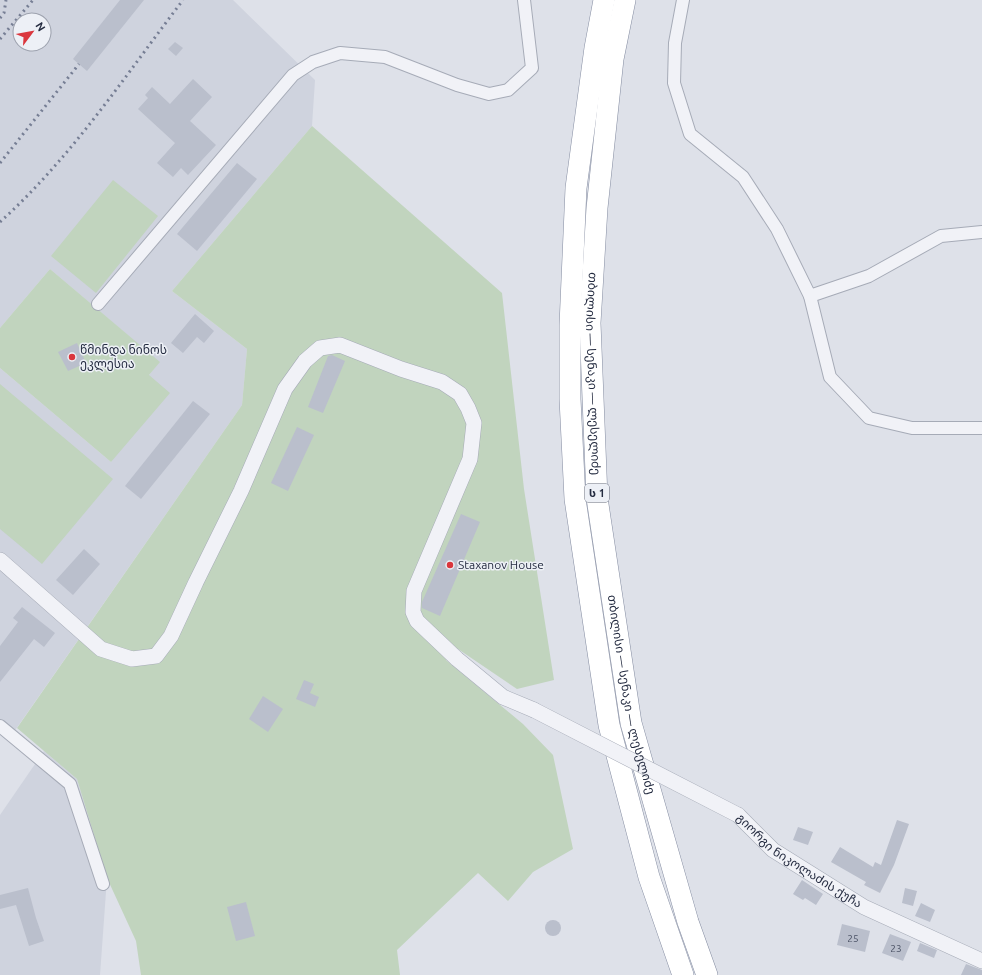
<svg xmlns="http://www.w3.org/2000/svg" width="982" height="975" viewBox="0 0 982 975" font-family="Ubuntu,'Noto Sans Georgian',sans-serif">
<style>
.built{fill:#cfd3de;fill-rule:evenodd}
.green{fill:#c1d4be}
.building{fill:#babfcc}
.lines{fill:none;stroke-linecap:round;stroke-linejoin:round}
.minor-casing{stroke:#a6abb7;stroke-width:14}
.tertiary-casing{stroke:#a6abb7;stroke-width:16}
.motorway-casing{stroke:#848ca1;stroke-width:22}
.minor{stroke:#f1f2f7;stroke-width:12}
.tertiary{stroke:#f1f2f7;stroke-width:15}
.motorway{stroke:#fff;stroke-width:21}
.rail{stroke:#767e94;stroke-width:3;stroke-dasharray:2 4;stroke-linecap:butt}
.tertiary-bridge-casing{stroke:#a6abb7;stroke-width:16;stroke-linecap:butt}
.tertiary-bridge{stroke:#f1f2f7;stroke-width:15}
.poi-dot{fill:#da363d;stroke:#edf0f6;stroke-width:1.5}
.labels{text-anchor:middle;stroke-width:3;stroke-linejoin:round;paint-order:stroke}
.number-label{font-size:10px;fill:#4a5164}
.shield{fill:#edf0f6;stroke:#616777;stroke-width:1}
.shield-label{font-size:11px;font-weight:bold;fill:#252c41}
.poi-label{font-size:12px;fill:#252c41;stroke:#edf0f6;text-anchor:start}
.street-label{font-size:12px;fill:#252c41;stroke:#edf0f6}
</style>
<rect width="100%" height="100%" fill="#dee1e9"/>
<g class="built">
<path d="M 0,0 L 233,0 L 315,80 L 312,126 L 172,291 L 247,349 L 242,405 L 9,739 L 0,732 L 0,368 L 111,462 L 149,375 L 159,362 L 50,269 L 0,328 ZM 20,20 L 44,20 L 44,44 L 20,44 Z"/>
<path d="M 44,751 L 77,779 L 107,878 L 100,975 L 0,975 L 0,815 Z"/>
</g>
<g class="green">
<path d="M 312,126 L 502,293 L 524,489 L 554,680 L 517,689 L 458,649 L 446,660 L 523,724 L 553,755 L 573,849 L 533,872 L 508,901 L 478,873 L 397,950 L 400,975 L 141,975 L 136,941 L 107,878 L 77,779 L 17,728 L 242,405 L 247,349 L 172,291 Z"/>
<path d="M 113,180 L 158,216 L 96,293 L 51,256 Z"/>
<path d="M 50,269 L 160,362 L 149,375 L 170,393 L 111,462 L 0,368 L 0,328 Z"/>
<path d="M 0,384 L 113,479 L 42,564 L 0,529 Z"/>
</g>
<g class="building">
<path d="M 120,0 L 144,0 L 87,71 L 73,59 Z"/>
<path d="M 175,42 L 183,48 L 176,56 L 168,49 Z"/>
<path d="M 193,79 L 212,97 L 190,121 L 216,145 L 188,175 L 181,168 L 173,177 L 157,163 L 175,143 L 138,109 L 148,98 L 145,95 L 152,87 L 170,104 Z"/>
<path d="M 237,163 L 257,179 L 197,251 L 177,234 Z"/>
<path d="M 195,314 L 214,331 L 204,343 L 197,337 L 183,353 L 171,343 Z"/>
<path d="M 77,343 L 86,363 L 68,371 L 58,352 Z"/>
<path d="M 332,355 L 345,361 L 323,413 L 308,407 L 328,356 Z"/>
<path d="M 193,401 L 210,414 L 141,499 L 125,486 Z"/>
<path d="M 297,427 L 314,435 L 288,491 L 271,483 Z"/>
<path d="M 461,514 L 480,522 L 440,616 L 422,608 L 422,602 Z"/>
<path d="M 84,549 L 100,564 L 73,595 L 56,580 Z"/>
<path d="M 22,607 L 55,633 L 44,647 L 34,639 L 0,682 L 0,646 L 18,622 L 13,618 Z"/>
<path d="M 304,680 L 314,684 L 310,693 L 319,697 L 315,707 L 296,699 Z"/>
<path d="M 263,696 L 283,709 L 268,732 L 249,719 Z"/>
<path d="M 897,820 L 909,824 L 894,865 L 880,893 L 864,885 L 866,882 L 831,862 L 840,847 L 873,867 L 875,862 L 881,865 Z"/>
<path d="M 798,827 L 813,832 L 808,845 L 793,840 Z"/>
<path d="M 802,880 L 823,894 L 816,905 L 805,898 L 803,900 L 793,894 Z"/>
<path d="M 28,888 L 36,918 L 44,941 L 29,946 L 16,905 L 0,909 L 0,895 Z"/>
<path d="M 905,888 L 917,891 L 913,906 L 902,903 Z"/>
<path d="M 246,902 L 255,936 L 236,941 L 227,907 Z"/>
<path d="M 921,903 L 935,910 L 930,922 L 915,916 Z"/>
<circle cx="553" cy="928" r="8"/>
<path d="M 842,924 L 870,931 L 865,952 L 837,945 Z"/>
<path d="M 890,934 L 911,942 L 903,961 L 882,953 Z"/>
<path d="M 920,943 L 937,950 L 934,958 L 917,951 Z"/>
<path d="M 966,964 L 982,970 L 982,975 L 961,975 Z"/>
</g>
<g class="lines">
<defs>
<g id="minor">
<path d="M 683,0 L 675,43 L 674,83 L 690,134 L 743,177 L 777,229 L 810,296 L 830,377 L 869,418 L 912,428 L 982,428"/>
<path d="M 810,296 L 869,276 L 941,236 L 982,232"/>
<path d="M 98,304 L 293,75 L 313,62 L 340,53 L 385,57 L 457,85 L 489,94 L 508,90 L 532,68 L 524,0"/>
<path d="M 0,726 L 70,784 L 103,884"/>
</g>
<g id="tertiary">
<path d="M 0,560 L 101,649 L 132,659 L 156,656 L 171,636 L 196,582 L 241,491 L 285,389 L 305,361 L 320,348 L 340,345 L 401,369 L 442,382 L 460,394 L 468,408 L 474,423 L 470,459 L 414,591 L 413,612 L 417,621 L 457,659 L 503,697 L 534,710"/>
<path id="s1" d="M 738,815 L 773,850 L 864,907 L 982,961"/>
</g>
<g id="motorway">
<path d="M 604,0 L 595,48 L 576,188 L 570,325 L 570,399 L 575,499 L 609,725 L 649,877 L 683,975"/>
<path id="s2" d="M 625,0 L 613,59 L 597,208 L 590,323 L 597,498 L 631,723 L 688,922 L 707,975"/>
</g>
</defs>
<use href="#minor" class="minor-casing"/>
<use href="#tertiary" class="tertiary-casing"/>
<use href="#motorway" class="motorway-casing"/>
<use href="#minor" class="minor"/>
<use href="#tertiary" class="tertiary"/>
<use href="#motorway" class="motorway"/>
<g class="rail">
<path d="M 0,18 L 4,13 L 6,0"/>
<path d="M 0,39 L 33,0"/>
<path d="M 0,163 L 79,64"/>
<path d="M 0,222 C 71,158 125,76 183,0"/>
</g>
<defs>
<path id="tertiary-bridge" d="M 534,710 L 738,815"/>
</defs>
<use href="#tertiary-bridge" class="tertiary-bridge-casing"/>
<use href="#tertiary-bridge" class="tertiary-bridge"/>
</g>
<g class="poi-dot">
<circle cx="72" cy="357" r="4"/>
<circle cx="450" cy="565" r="4"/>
</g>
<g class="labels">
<g class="number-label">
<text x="853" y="942">25</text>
<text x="896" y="952">23</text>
</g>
<rect class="shield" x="585" y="484" width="24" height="18" rx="3"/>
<g class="shield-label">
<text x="597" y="497">ს 1</text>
</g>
<g class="poi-label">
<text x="80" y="354">წმინდა ნინოს<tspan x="80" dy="14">ეკლესია</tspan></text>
<text x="458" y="569">Staxanov House</text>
</g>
<g class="street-label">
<text dy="4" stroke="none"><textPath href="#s2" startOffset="376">თბილისი — სენაკი — ლესელიძე</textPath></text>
<text dy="4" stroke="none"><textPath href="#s2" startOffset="700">თბილისი — სენაკი — ლესელიძე</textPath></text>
<text dy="4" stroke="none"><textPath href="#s1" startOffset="77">გიორგი ნიკოლაძის ქუჩა</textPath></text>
</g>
</g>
<g transform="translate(32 32) rotate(58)"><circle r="19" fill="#edf0f6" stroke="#9da2ae"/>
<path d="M0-3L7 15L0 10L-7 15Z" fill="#da363d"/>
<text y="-6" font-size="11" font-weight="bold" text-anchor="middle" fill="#252c41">N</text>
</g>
</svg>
